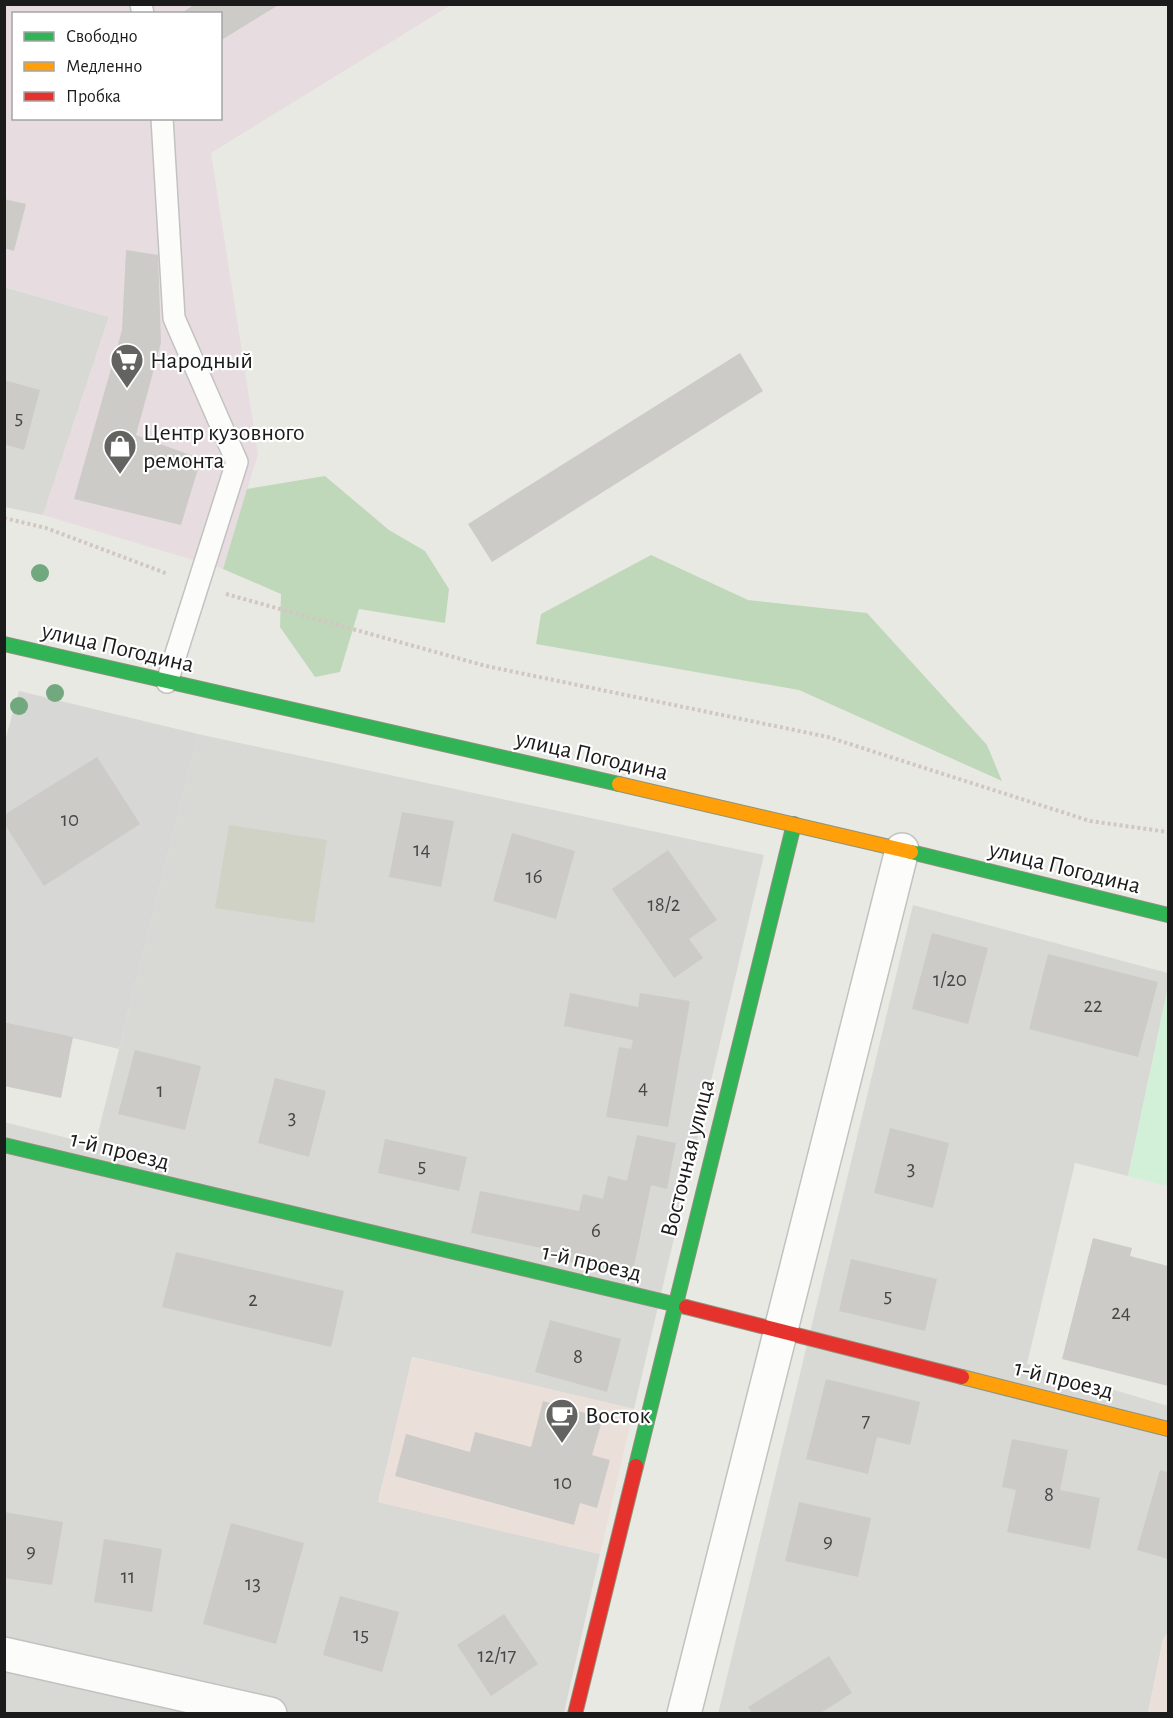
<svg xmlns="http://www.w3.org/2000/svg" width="1173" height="1718" viewBox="0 0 1173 1718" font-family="'Alegreya Sans',sans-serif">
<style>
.residential{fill:#d8d8d5}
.commercial{fill:#ebdfda}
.industrial{fill:#e7dde1;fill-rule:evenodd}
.religious{fill:#d7d7d5}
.construction{fill:#d1d2c6}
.forest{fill:#c0d8ba}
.park{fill:#d2f0d7}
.building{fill:#cccbc7}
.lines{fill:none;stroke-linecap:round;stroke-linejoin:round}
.lane-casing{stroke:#c2c2c0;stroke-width:24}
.street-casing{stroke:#c2c2c0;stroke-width:36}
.fast-casing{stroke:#8d927d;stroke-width:16}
.slow-casing{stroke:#8d927d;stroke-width:16}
.jam-casing{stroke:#8d927d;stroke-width:16}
.path{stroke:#d1c6c2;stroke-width:4;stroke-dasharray:3 3;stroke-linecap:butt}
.lane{stroke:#fcfcfb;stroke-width:21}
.street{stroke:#fcfcfb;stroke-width:33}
.fast{stroke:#30b455;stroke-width:14}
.slow{stroke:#ff9f0a;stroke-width:14}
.jam{stroke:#e5322d;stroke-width:14}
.tree{fill:#72a87d}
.labels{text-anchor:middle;stroke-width:4.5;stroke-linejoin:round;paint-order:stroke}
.number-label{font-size:21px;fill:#474746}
.poi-label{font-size:24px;fill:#1b1b1b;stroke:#fff;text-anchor:start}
.street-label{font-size:24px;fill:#1b1b1b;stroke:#fff}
</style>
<rect width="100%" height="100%" fill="#e9e9e4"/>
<g class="residential">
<path d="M 4,287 L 109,317 L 43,515 L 5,507 Z"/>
<path d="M 198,734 L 764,855 L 634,1409 L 413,1357 L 378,1502 L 600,1554 L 564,1713 L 5,1713 L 4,1122 L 95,1145 Z"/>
<path d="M 913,905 L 1168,973 L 1168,987 L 1128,1176 L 1075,1163 L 1027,1364 L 1168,1406 L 1168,1633 L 1163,1639 L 1148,1713 L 718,1714 Z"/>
</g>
<g class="commercial">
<path d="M 412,1357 L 634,1409 L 600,1554 L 378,1502 Z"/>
<path d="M 1168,1633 L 1168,1713 L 1148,1713 L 1163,1639 Z"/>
</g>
<path class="industrial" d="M 4,5 L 451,5 L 211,153 L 258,454 L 223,569 L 43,515 L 109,317 L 5,287 ZM 14,14 L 220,14 L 220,118 L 14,118 Z"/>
<path class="religious" d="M 19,691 L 198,734 L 119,1049 L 5,1022 L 4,744 Z"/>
<path class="construction" d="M 229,825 L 327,840 L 314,923 L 215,908 Z"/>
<g class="forest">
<path d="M 325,476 L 389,530 L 425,551 L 449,589 L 445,623 L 359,609 L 340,672 L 315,677 L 280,627 L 281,594 L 223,569 L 247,489 Z"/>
<path d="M 651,555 L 748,600 L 867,613 L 987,745 L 1002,781 L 799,690 L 536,644 L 541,614 Z"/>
</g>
<path class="park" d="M 1168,987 L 1168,1186 L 1128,1176 Z"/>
<g class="building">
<path d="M 195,4 L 280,4 L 220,41 L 220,14 L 180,14 Z"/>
<path d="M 4,199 L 26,204 L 14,251 L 4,248 Z"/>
<path d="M 126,250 L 158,255 L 161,343 L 136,435 L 201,459 L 181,525 L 74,499 L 122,330 Z"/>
<path d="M 740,353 L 763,391 L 492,562 L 468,524 Z"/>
<path d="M 4,380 L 40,390 L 24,450 L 4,444 Z"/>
<path d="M 97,757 L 140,824 L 44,886 L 4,823 L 4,815 Z"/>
<path d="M 402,812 L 454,821 L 441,887 L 389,877 Z"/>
<path d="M 512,833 L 575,851 L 556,919 L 493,901 Z"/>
<path d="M 668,850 L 717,920 L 689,939 L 703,958 L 674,978 L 612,889 Z"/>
<path d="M 932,933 L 988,948 L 968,1024 L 912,1009 Z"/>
<path d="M 1048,954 L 1158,982 L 1138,1057 L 1029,1029 Z"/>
<path d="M 570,993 L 638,1007 L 640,993 L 690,1001 L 668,1127 L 606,1117 L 619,1047 L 631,1049 L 633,1040 L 564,1026 Z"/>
<path d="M 4,1022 L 73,1037 L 61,1098 L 4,1086 Z"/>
<path d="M 135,1050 L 201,1066 L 185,1130 L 118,1114 Z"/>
<path d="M 275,1078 L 326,1091 L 309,1157 L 258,1143 Z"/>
<path d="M 890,1128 L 949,1143 L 933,1208 L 874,1193 Z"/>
<path d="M 637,1135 L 676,1143 L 667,1189 L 651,1185 L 632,1275 L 545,1257 L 546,1249 L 471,1233 L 480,1191 L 579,1211 L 583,1194 L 603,1199 L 608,1176 L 627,1181 Z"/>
<path d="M 385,1139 L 467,1157 L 459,1191 L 378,1173 Z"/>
<path d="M 1093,1238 L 1132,1248 L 1130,1256 L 1168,1266 L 1168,1386 L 1062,1359 Z"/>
<path d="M 176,1252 L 344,1291 L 331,1347 L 162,1307 Z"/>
<path d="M 851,1259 L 937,1279 L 925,1331 L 839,1311 Z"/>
<path d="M 550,1320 L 621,1339 L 607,1392 L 535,1372 Z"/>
<path d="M 826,1379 L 920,1402 L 910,1445 L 877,1437 L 868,1474 L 806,1459 Z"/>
<path d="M 543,1401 L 603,1418 L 592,1455 L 610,1460 L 597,1508 L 580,1503 L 574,1525 L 395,1476 L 406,1434 L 470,1452 L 475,1432 L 531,1447 Z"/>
<path d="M 1012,1439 L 1068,1450 L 1060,1490 L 1100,1498 L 1090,1549 L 1007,1532 L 1016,1490 L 1002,1487 Z"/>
<path d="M 1160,1470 L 1168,1472 L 1168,1559 L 1137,1550 Z"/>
<path d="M 799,1502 L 871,1518 L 858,1577 L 785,1561 Z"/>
<path d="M 4,1512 L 63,1522 L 52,1585 L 4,1578 Z"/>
<path d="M 231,1523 L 304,1543 L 276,1644 L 203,1624 Z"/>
<path d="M 104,1539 L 162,1549 L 152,1612 L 94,1602 Z"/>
<path d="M 340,1596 L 399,1612 L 382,1672 L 323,1655 Z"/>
<path d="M 504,1614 L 538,1664 L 491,1696 L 457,1645 Z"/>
<path d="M 829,1656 L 852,1693 L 819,1714 L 753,1714 L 748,1707 Z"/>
</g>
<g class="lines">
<defs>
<g id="lane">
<path d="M 141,4 L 143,14"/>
<path d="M 162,118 L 174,318 L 237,462 L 167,682"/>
</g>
<g id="street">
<path d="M 4,1654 L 270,1714"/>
<path d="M 684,1714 L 902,850"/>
</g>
<g id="fast">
<path d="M 4,644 L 619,784"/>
<path d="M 911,852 L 1168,915"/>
<path d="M 4,1145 L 686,1307"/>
<path d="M 636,1466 L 794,824"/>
</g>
<g id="slow">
<path d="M 619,784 L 911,852"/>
<path d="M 962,1377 L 1168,1429"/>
</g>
<g id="jam">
<path d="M 686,1307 L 962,1377"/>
<path d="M 575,1714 L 636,1466"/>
</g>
</defs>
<use href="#lane" class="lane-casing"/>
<use href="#street" class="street-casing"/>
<use href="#fast" class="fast-casing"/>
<use href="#slow" class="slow-casing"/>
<use href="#jam" class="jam-casing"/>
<g class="path">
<path d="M 4,518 L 46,528 L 168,574"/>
<path d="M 226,594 L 486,666 L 828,737 L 1090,821 L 1168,832"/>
</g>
<use href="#lane" class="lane"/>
<use href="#street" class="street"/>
<use href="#fast" class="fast"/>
<use href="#slow" class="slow"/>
<use href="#jam" class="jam"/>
</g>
<g class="tree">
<circle cx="40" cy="573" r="9"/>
<circle cx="55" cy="693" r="9"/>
<circle cx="19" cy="706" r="9"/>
</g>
<defs>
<symbol id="supermarket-pin" viewBox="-11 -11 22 30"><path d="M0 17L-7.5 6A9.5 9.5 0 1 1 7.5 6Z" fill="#636361" stroke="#fff"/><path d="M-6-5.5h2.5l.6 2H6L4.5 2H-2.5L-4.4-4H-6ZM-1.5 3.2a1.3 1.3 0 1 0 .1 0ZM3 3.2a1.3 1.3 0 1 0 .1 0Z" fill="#fff"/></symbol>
<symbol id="shop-pin" viewBox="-11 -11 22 30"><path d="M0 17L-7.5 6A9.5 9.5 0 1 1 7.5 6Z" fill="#636361" stroke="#fff"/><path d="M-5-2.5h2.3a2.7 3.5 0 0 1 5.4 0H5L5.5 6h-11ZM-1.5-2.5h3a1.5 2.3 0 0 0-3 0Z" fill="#fff"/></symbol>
<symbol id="cafe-pin" viewBox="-11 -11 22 30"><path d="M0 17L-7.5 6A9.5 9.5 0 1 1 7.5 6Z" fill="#636361" stroke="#fff"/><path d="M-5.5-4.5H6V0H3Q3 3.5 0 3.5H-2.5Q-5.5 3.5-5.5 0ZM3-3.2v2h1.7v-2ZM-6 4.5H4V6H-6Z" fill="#fff"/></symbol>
</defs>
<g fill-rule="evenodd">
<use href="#supermarket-pin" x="108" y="341" width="38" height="52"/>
<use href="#shop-pin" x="101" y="427" width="38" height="52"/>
<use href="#cafe-pin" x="543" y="1396" width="38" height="52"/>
</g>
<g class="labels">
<g class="number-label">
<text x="19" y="424">5</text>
<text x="70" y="826">10</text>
<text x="422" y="856">14</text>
<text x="534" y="883">16</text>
<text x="664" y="911">18/2</text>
<text x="950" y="986">1/20</text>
<text x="1093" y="1012">22</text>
<text x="643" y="1094">4</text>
<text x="160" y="1097">1</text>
<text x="292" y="1124">3</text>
<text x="422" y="1172">5</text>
<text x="911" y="1175">3</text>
<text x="596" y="1237">6</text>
<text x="888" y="1302">5</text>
<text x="253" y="1306">2</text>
<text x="1121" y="1319">24</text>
<text x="578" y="1363">8</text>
<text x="866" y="1427">7</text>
<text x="563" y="1489">10</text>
<text x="1049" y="1501">8</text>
<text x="828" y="1547">9</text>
<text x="31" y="1557">9</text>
<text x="128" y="1583">11</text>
<text x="253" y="1590">13</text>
<text x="361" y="1641">15</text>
<text x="497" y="1662">12/17</text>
</g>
<g class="poi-label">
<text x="150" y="368">Народный</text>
<text x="143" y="440">Центр кузовного<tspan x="143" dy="28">ремонта</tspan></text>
<text x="585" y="1423">Восток</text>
</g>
<g class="street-label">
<text transform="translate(118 647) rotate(13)" y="8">улица Погодина</text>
<text transform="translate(592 755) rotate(13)" y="8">улица Погодина</text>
<text transform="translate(1065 867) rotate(14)" y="8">улица Погодина</text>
<text transform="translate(120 1150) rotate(14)" y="8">1-й проезд</text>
<text transform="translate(687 1158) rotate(-76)" y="8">Восточная улица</text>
<text transform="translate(592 1262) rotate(13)" y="8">1-й проезд</text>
<text transform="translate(1064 1379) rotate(14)" y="8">1-й проезд</text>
</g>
</g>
<rect width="1173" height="1718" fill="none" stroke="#1b1b1b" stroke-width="12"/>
<rect x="12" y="12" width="210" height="108" fill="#ffffff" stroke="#a4a4a4" stroke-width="1.5"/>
<rect x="24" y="32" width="30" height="9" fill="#30b455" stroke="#a4a4a4" stroke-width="1.5"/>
<text x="66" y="42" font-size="18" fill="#1b1b1b">Свободно</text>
<rect x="24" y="62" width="30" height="9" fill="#ff9f0a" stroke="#a4a4a4" stroke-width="1.5"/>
<text x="66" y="72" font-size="18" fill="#1b1b1b">Медленно</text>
<rect x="24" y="92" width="30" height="9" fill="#e5322d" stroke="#a4a4a4" stroke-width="1.5"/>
<text x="66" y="102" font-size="18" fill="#1b1b1b">Пробка</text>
</svg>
